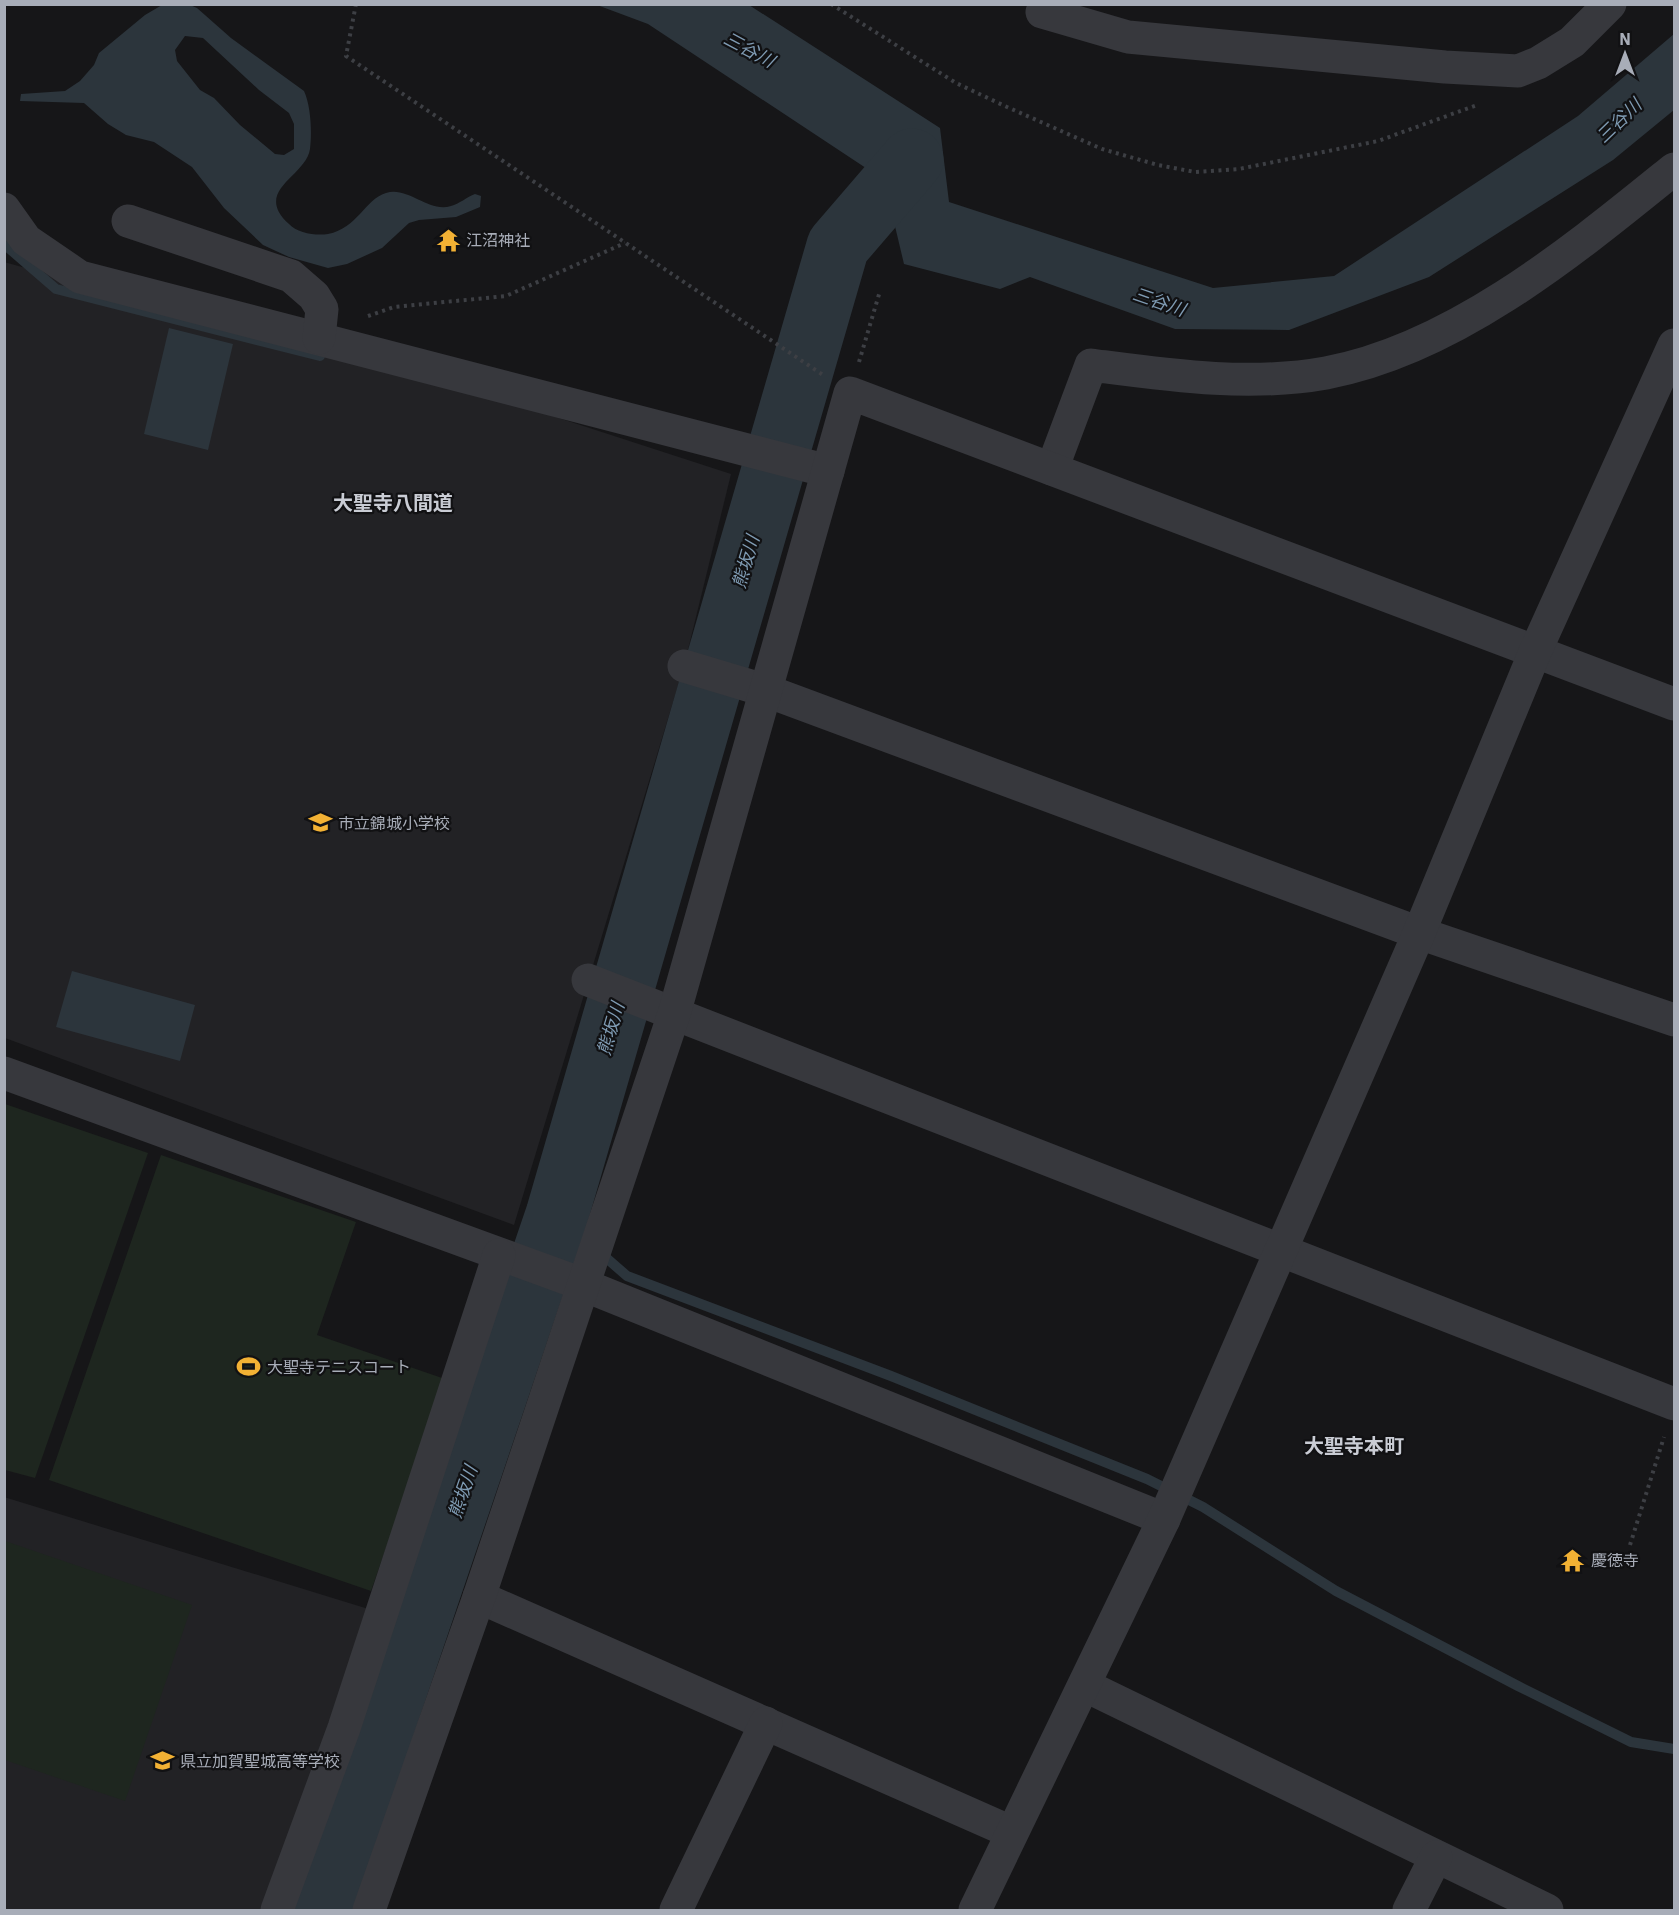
<svg xmlns="http://www.w3.org/2000/svg" width="1679" height="1915" viewBox="0 0 1679 1915" font-family="'IBM Plex Sans','Noto Sans JP',sans-serif">
<style>
.built{fill:#222225}
.green{fill:#1e261f}
.water{fill:#2c353c;fill-rule:evenodd}
.lines{fill:none;stroke-linecap:round;stroke-linejoin:round}
.stream{stroke:#2c353c;stroke-width:10}
.river{stroke:#2c353c;stroke-width:63}
.path{stroke:#3d3f44;stroke-width:4;stroke-dasharray:3 4.5;stroke-linecap:butt}
.minor{stroke:#37383d;stroke-width:33}
.labels{text-anchor:middle;stroke-width:4.5;stroke-linejoin:round;paint-order:stroke}
.poi-label{font-size:16px;fill:#a8adb8;stroke:#111113;text-anchor:start}
.water-label{font-size:18px;font-style:italic;fill:#7f9bb3;stroke:#111113}
.quarter-label{font-size:20px;font-weight:bold;fill:#c9ccd4;stroke:#111113}
</style>
<rect width="100%" height="100%" fill="#161618"/>
<g class="built">
<path d="M 4,262 L 500,399 L 731,474 L 684,666 L 514,1225 L 5,1038 Z"/>
<path d="M 4,1497 L 375,1611 L 265,1910 L 5,1910 Z"/>
</g>
<g class="green">
<path d="M 5,1104 L 148,1153 L 35,1478 L 5,1470 Z"/>
<path d="M 161,1155 L 356,1222 L 317,1335 L 445,1379 L 371,1591 L 49,1480 Z"/>
<path d="M 5,1541 L 192,1605 L 125,1801 L 5,1760 Z"/>
</g>
<g class="water">
<path d="M 162,5 L 190,5 L 197,8 L 231,38 L 304,91 C 311,106 312,132 310,149 C 306,177 252,190 289,224 C 297,233 316,236 328,234 C 358,228 364,200 386,193 C 408,186 428,213 451,206 C 459,204 467,197 475,194 L 481,196 L 480,207 L 456,217 L 419,220 L 409,223 L 382,248 L 347,264 L 328,268 L 289,257 L 263,245 L 224,208 L 192,167 L 154,142 L 126,135 L 108,124 L 84,103 L 20,101 L 21,94 L 65,91 L 80,81 L 94,65 L 99,53 L 145,15 ZM 185,36 L 203,38 L 259,90 L 289,113 L 294,124 L 294,149 L 284,155 L 275,154 L 240,125 L 214,98 L 200,90 L 177,61 L 175,50 Z"/>
<path d="M 597,5 L 749,5 L 940,128 L 949,202 L 1213,288 L 1334,276 L 1578,116 L 1674,34 L 1674,110 L 1613,160 L 1429,277 L 1289,330 L 1175,329 L 1030,277 L 1000,289 L 904,264 L 884,180 L 648,24 Z"/>
<path d="M 169,328 L 233,344 L 208,450 L 144,434 Z"/>
<path d="M 72,971 L 195,1005 L 180,1061 L 56,1027 Z"/>
</g>
<g class="lines">
<g class="stream">
<path d="M 4,244 L 56,289 L 320,356"/>
<path d="M 557,1215 L 627,1276 L 891,1376 L 1147,1479 L 1203,1507 L 1336,1591 L 1518,1686 L 1631,1742 L 1674,1749"/>
</g>
<path class="river" d="M 321,1910 L 557,1215 L 838,246 L 912,160"/>
<g class="path">
<path d="M 356,4 L 346,56 L 823,375"/>
<path d="M 831,4 L 956,83 L 1007,107 L 1102,149 L 1158,165 L 1195,172 L 1239,169 L 1378,141 L 1477,105"/>
<path d="M 368,316 L 394,307 L 506,296 L 625,243"/>
<path d="M 859,362 L 880,291"/>
<path d="M 1630,1545 L 1664,1437"/>
</g>
<g class="minor">
<path d="M 1042,12 L 1128,37 L 1445,67 L 1518,71 L 1538,63 L 1572,42 L 1610,4"/>
<path d="M 4,209 L 26,240 L 80,277 L 828,471"/>
<path d="M 128,221 L 291,276 L 314,296 L 322,309 L 319,338"/>
<path d="M 1052,469 L 1091,365 C 1168,375 1249,387 1326,373 C 1455,349 1575,249 1674,169"/>
<path d="M 684,666 L 767,691 L 1419,933 L 1674,1020"/>
<path d="M 588,980 L 1674,1404"/>
<path d="M 4,1073 L 571,1280 L 1164,1519"/>
<path d="M 479,1597 L 1011,1832"/>
<path d="M 1086,1686 L 1547,1910"/>
<path d="M 277,1910 L 344,1728 L 499,1255"/>
<path d="M 369,1910 L 479,1597 L 674,1014 L 850,393 L 1674,704"/>
<path d="M 676,1910 L 766,1723"/>
<path d="M 975,1910 L 1164,1519 L 1419,933 L 1535,652 L 1674,345"/>
<path d="M 1409,1910 L 1436,1857"/>
</g>
</g>
<defs>
<symbol id="temple-bare" viewBox="-9 -9 18 18"><path d="M0-6L5-2H3V0L6.5 2.5H4V6H1.5V3h-3V6H-4V2.5H-6.5L-3 0V-2H-5Z" fill="#f2b134" stroke="#111113" stroke-width="2.5" paint-order="stroke"/></symbol>
<symbol id="school-bare" viewBox="-9 -9 18 18"><path d="M0-5L7-2L0 1L-7-2ZM-4 1L0 2.5L4 1V4Q0 6-4 4Z" fill="#f2b134" stroke="#111113" stroke-width="2.5" paint-order="stroke"/></symbol>
<symbol id="stadium-bare" viewBox="-9 -9 18 18"><path d="M0-5a6.5 5 0 1 0 0 10a6.5 5 0 1 0 0-10ZM-3.5-1.8h7v3.6h-7Z" fill="#f2b134" stroke="#111113" stroke-width="2.5" paint-order="stroke"/></symbol>
</defs>
<g fill-rule="evenodd">
<use href="#temple-bare" x="432" y="224" width="33" height="33"/>
<use href="#school-bare" x="304" y="806" width="33" height="33"/>
<use href="#stadium-bare" x="232" y="1350" width="33" height="33"/>
<use href="#temple-bare" x="1556" y="1544" width="33" height="33"/>
<use href="#school-bare" x="146" y="1744" width="33" height="33"/>
</g>
<g class="labels">
<g class="poi-label">
<text x="466" y="246">江沼神社</text>
<text x="338" y="829">市立錦城小学校</text>
<text x="267" y="1373">大聖寺テニスコート</text>
<text x="1591" y="1566">慶徳寺</text>
<text x="180" y="1767">県立加賀聖城高等学校</text>
</g>
<g class="water-label">
<text transform="translate(749 50) rotate(28)" y="6">三谷川</text>
<text transform="translate(1619 121) rotate(-44)" y="6">三谷川</text>
<text transform="translate(1159 302) rotate(19)" y="6">三谷川</text>
<text transform="translate(746 562) rotate(-74)" y="6">熊坂川</text>
<text transform="translate(611 1029) rotate(-74)" y="6">熊坂川</text>
<text transform="translate(463 1492) rotate(-71)" y="6">熊坂川</text>
</g>
<g class="quarter-label">
<text x="393" y="510">大聖寺八間道</text>
<text x="1354" y="1453">大聖寺本町</text>
</g>
</g>
<rect width="1679" height="1915" fill="none" stroke="#a8adb8" stroke-width="12"/>
<g transform="translate(1625 54)" stroke="#111113" stroke-width="4.5" paint-order="stroke">
<path d="M0-4.5L10 22L0 15L-10 22Z" fill="#a8adb8"/>
<text y="-9" font-size="16" font-weight="bold" text-anchor="middle" fill="#a8adb8">N</text>
</g>
</svg>
